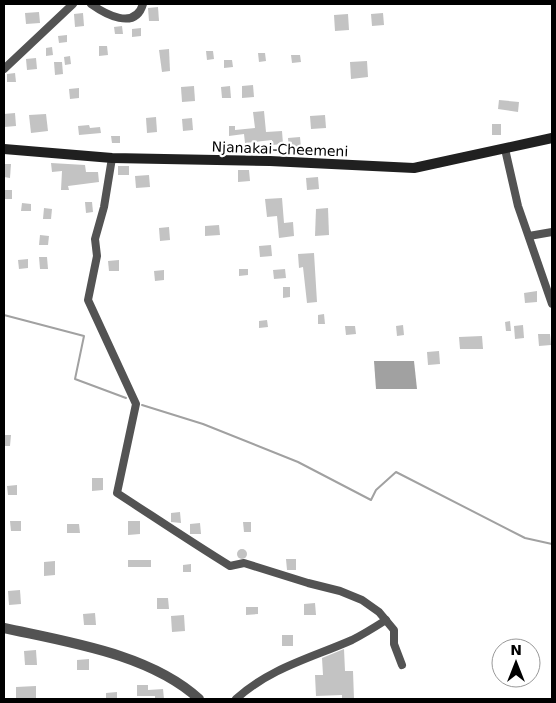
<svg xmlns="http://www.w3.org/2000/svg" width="556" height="703" viewBox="0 0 556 703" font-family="'DejaVu Sans',sans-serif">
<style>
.water{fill:#a1a1a1}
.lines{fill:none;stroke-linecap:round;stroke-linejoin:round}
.stream{stroke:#a1a1a1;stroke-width:2}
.building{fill:#c3c3c3}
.minor{stroke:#535353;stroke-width:8}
.tertiary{stroke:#535353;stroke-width:10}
.secondary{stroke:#202020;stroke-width:10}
.labels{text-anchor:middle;stroke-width:4.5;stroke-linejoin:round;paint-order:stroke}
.street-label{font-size:14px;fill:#000;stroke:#fff}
</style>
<rect width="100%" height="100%" fill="#fff"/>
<path class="water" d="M 374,361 L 414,361 L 417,389 L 376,389 Z"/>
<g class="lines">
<g class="stream">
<path d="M 4,315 L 84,336 L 75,379 L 126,398"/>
<path d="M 142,405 L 203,424 L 298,462 L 371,500 L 376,490 L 396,472 L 525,538 L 552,544"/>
</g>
</g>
<g class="building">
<path d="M 158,7 L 159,21 L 149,21 L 148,8 Z"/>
<path d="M 39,12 L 40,23 L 26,24 L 25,13 Z"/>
<path d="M 83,13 L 84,26 L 75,27 L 74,14 Z"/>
<path d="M 383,13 L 384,25 L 372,26 L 371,14 Z"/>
<path d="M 348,14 L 349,30 L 335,31 L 334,15 Z"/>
<path d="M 122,26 L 123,34 L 115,34 L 114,27 Z"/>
<path d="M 141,28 L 141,36 L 132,37 L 132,29 Z"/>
<path d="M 67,35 L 67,42 L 59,43 L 58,36 Z"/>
<path d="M 99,46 L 107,46 L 108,55 L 99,56 Z"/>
<path d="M 52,47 L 53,55 L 46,56 L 46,48 Z"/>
<path d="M 169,49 L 170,71 L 162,72 L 159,50 Z"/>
<path d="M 206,51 L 213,51 L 214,59 L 207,60 Z"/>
<path d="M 258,53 L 265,53 L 266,61 L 259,62 Z"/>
<path d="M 291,55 L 300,55 L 301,62 L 292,63 Z"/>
<path d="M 70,56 L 71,64 L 65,65 L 64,57 Z"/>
<path d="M 36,58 L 37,69 L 27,70 L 26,59 Z"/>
<path d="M 224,60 L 232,60 L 233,67 L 224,68 Z"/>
<path d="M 367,61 L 368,77 L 351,79 L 350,62 Z"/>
<path d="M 54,62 L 62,62 L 63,74 L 55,75 Z"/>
<path d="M 15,73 L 16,82 L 7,82 L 7,74 Z"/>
<path d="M 253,85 L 254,97 L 242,98 L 242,86 Z"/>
<path d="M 194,86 L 195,101 L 182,102 L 181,87 Z"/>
<path d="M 230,86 L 231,98 L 222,98 L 221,87 Z"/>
<path d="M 79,88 L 79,98 L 70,99 L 69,89 Z"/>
<path d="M 499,100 L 519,102 L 518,112 L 498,109 Z"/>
<path d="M 264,111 L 266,132 L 282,131 L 283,144 L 272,145 L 272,140 L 245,143 L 244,134 L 229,136 L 229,126 L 235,126 L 235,130 L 255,128 L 253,112 Z"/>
<path d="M 15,113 L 16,126 L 4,127 L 4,114 Z"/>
<path d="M 46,114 L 48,131 L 31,133 L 29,115 Z"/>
<path d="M 325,115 L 326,128 L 311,129 L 310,116 Z"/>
<path d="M 156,117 L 157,132 L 147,133 L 146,118 Z"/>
<path d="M 192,118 L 193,130 L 183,131 L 182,119 Z"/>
<rect x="492" y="124" width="9" height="11"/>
<path d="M 89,125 L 90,128 L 100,127 L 101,133 L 79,135 L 78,126 Z"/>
<path d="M 111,136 L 120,136 L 120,143 L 112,143 Z"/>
<path d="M 300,137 L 301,148 L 289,149 L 288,138 Z"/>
<path d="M 51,163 L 85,165 L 86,172 L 98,172 L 99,182 L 68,186 L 69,190 L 61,190 L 62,171 L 52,172 Z"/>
<path d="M 4,164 L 11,164 L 10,178 L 4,177 Z"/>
<rect x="118" y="166" width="11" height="9"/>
<path d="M 238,170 L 249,170 L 250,181 L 238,182 Z"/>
<path d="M 149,175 L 150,187 L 136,188 L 135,176 Z"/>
<path d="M 318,177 L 319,189 L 307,190 L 306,178 Z"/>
<rect x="4" y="190" width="8" height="9"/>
<path d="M 282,198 L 284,223 L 293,222 L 294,236 L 279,238 L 277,216 L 267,217 L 265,199 Z"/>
<path d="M 85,202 L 92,202 L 93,212 L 86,213 Z"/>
<path d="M 22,203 L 31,204 L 31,211 L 21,211 Z"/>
<path d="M 44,208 L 52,209 L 51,219 L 43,219 Z"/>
<path d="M 328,208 L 329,235 L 315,236 L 316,209 Z"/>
<path d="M 219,225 L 220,235 L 205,236 L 205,226 Z"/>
<path d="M 169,227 L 170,240 L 160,241 L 159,228 Z"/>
<path d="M 40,235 L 49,236 L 48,245 L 39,245 Z"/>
<path d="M 271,245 L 272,256 L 260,257 L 259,246 Z"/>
<path d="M 314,253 L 317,302 L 307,303 L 303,267 L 299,268 L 298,254 Z"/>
<path d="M 39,257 L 47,257 L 48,269 L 40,269 Z"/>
<path d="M 28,259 L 28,268 L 19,269 L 18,260 Z"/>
<path d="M 119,260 L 119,271 L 109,271 L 108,261 Z"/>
<path d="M 239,269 L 248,269 L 248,275 L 239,276 Z"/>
<path d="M 285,269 L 286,278 L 274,279 L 273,270 Z"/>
<path d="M 164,270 L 164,280 L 155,281 L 154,271 Z"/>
<path d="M 283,287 L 290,287 L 290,297 L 283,298 Z"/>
<path d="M 537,291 L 537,302 L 525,303 L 524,293 Z"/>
<path d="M 324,314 L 325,324 L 318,324 L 318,315 Z"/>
<path d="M 267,320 L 268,327 L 259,328 L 259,321 Z"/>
<path d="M 510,321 L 511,331 L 506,331 L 505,322 Z"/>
<path d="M 403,325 L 404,335 L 397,336 L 396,326 Z"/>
<path d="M 523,325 L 524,338 L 515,339 L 514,326 Z"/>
<path d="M 345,326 L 355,326 L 356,334 L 346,335 Z"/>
<path d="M 538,334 L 550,334 L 551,345 L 539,346 Z"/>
<path d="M 482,336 L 483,349 L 460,349 L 459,337 Z"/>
<path d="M 439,351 L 440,364 L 428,365 L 427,352 Z"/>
<path d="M 4,435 L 11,435 L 10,446 L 4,446 Z"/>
<path d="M 92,478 L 103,478 L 103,490 L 92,491 Z"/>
<path d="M 17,485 L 17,495 L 8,495 L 7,486 Z"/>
<path d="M 180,512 L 181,523 L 171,522 L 171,513 Z"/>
<path d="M 10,521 L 21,521 L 21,531 L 11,531 Z"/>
<path d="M 128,521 L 140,521 L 140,534 L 128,535 Z"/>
<path d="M 243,522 L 251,522 L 251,532 L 244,532 Z"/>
<path d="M 200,523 L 201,534 L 190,534 L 190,524 Z"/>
<path d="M 67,524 L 79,524 L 80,533 L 67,533 Z"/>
<circle cx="242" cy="554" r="5"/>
<path d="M 286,559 L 296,559 L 296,570 L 287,570 Z"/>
<rect x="128" y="560" width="23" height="7"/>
<path d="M 55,561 L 55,575 L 44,576 L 44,562 Z"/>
<path d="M 191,564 L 191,572 L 183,572 L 183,565 Z"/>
<path d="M 20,590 L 21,604 L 9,605 L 8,591 Z"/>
<path d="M 157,598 L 168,598 L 169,609 L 157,609 Z"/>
<path d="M 315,603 L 316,615 L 304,615 L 304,604 Z"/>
<path d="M 246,607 L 258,607 L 258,614 L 246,615 Z"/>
<path d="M 95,613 L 96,625 L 84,625 L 83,614 Z"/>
<path d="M 184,615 L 185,631 L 172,632 L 171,616 Z"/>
<rect x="282" y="635" width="11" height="11"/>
<path d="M 344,649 L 345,671 L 353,671 L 354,699 L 342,699 L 342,695 L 316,696 L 315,675 L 323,675 L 322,658 Z"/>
<path d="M 36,650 L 37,665 L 25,665 L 24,651 Z"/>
<path d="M 89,659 L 89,670 L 77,670 L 77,660 Z"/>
<path d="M 137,685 L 148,685 L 148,690 L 163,689 L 164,699 L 155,699 L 155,696 L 137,696 Z"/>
<path d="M 36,686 L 36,699 L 16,699 L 16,687 Z"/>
<path d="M 117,692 L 117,699 L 106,699 L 106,693 Z"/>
</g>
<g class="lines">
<g class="minor">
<path d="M 91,4 C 105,14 135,31 143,4"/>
<path d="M 4,69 L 73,4"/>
<path d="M 505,149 L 518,206 L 552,304"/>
<path d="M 112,158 L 104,207 L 95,239 L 97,256 L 88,300 L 136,404 L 117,493 C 154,517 191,542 230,566 L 244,563 L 308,583 L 340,591 L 362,600 L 379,612 L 394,630 L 394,644 L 402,665"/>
<path d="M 529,236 L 552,232"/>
<path d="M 236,699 C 270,668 311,658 352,640 C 364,634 375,627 386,620"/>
</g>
<path class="tertiary" d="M 4,628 C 68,642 150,654 199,699"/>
<path class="secondary" d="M 4,149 L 112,158 L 270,161 L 414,168 L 552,138"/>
</g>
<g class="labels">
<g class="street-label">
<text transform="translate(280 149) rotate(2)" y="5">Njanakai-Cheemeni</text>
</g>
</g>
<rect width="556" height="703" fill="none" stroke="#000000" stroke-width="10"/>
<g transform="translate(516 663)"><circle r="24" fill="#ffffff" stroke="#999999"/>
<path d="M0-4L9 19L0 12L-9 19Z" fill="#000000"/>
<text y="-8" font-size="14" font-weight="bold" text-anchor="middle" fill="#000000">N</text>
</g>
</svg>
